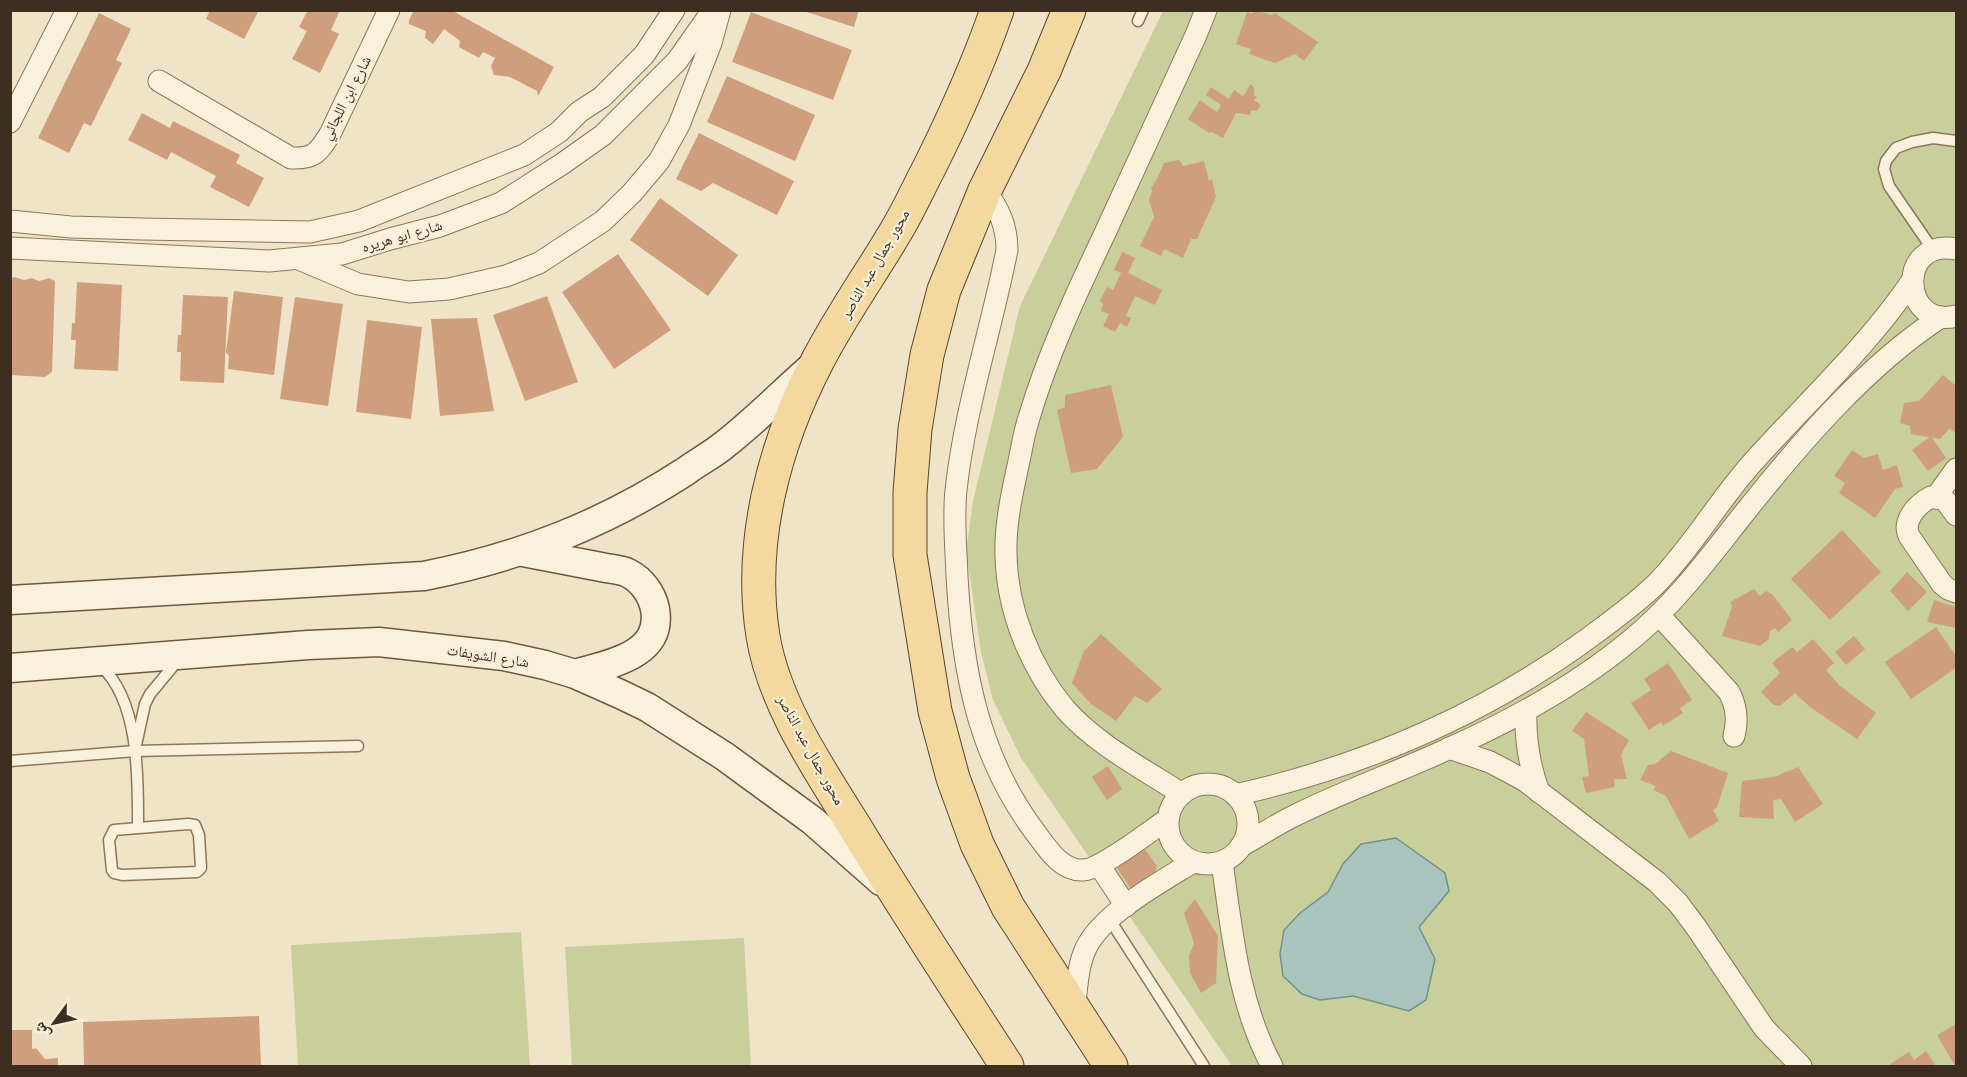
<svg xmlns="http://www.w3.org/2000/svg" width="1967" height="1077" viewBox="0 0 1967 1077" font-family="'Libre Baskerville','Noto Naskh Arabic',serif">
<style>
.green{fill:#c9cf9b}
.water{fill:#a9c4bc;stroke:#6f938a;stroke-width:1.5}
.building{fill:#cf9f7d}
.lines{fill:none;stroke-linecap:round;stroke-linejoin:round}
.service-casing{stroke:#8d765c;stroke-width:13}
.minor-casing{stroke:#8d765c;stroke-width:23}
.secondary-casing{stroke:#6f573f;stroke-width:31}
.primary-casing{stroke:#5b4430;stroke-width:35}
.service{stroke:#faf1dc;stroke-width:10}
.minor{stroke:#faf1dc;stroke-width:21}
.secondary{stroke:#faf1dc;stroke-width:28}
.primary{stroke:#f3d9a0;stroke-width:33}
.labels{text-anchor:middle;stroke-width:4.5;stroke-linejoin:round;paint-order:stroke}
.street-label{font-size:15px;fill:#3d2e20;stroke:#f7eed8}
</style>
<rect width="100%" height="100%" fill="#f0e4c8"/>
<g class="green">
<path d="M 1163,11 L 1956,11 L 1956,1066 L 1232,1066 L 1021,758 L 993,700 L 981,652 L 966,551 L 973,501 L 1020,306 Z"/>
<path d="M 521,932 L 530,1066 L 298,1066 L 291,945 Z"/>
<path d="M 744,938 L 751,1066 L 572,1066 L 565,947 Z"/>
</g>
<path class="water" d="M 1396,838 L 1445,873 L 1449,891 L 1419,927 L 1435,959 L 1426,1000 L 1409,1011 L 1353,996 L 1320,1000 L 1302,994 L 1283,976 L 1280,954 L 1284,930 L 1300,913 L 1328,892 L 1343,864 L 1361,844 Z"/>
<g class="building">
<path d="M 210,10 L 259,10 L 244,39 L 206,19 Z"/>
<path d="M 308,10 L 340,10 L 331,30 L 339,34 L 320,73 L 292,59 L 307,31 L 299,27 Z"/>
<path d="M 414,10 L 451,10 L 554,67 L 538,96 L 537,91 L 510,77 L 494,75 L 491,66 L 495,58 L 483,52 L 479,58 L 459,47 L 460,41 L 444,29 L 433,44 L 425,38 L 426,31 L 409,24 L 409,20 Z"/>
<path d="M 800,10 L 859,10 L 854,27 Z"/>
<path d="M 1253,10 L 1272,15 L 1275,13 L 1318,42 L 1304,61 L 1295,54 L 1275,63 L 1249,54 L 1251,49 L 1236,44 L 1247,12 L 1252,14 Z"/>
<path d="M 751,12 L 852,50 L 833,100 L 732,62 Z"/>
<path d="M 99,13 L 131,29 L 116,60 L 122,63 L 91,126 L 84,123 L 69,153 L 38,138 Z"/>
<path d="M 727,76 L 815,115 L 795,161 L 707,122 Z"/>
<path d="M 1251,84 L 1254,87 L 1254,95 L 1257,97 L 1254,100 L 1261,105 L 1257,111 L 1251,110 L 1250,115 L 1236,113 L 1223,138 L 1212,132 L 1209,133 L 1188,119 L 1200,100 L 1217,112 L 1221,105 L 1206,95 L 1211,87 L 1229,99 L 1234,90 L 1243,96 Z"/>
<path d="M 142,113 L 170,128 L 173,121 L 240,155 L 236,163 L 264,178 L 249,207 L 210,187 L 216,176 L 171,152 L 167,160 L 128,140 Z"/>
<path d="M 699,133 L 794,181 L 777,215 L 713,183 L 701,191 L 676,179 Z"/>
<path d="M 1179,160 L 1183,166 L 1204,161 L 1209,181 L 1212,179 L 1216,197 L 1197,239 L 1191,239 L 1183,258 L 1164,249 L 1161,256 L 1140,246 L 1154,217 L 1149,200 L 1152,191 L 1151,188 L 1157,179 L 1164,163 Z"/>
<path d="M 660,198 L 738,255 L 708,296 L 630,240 Z"/>
<path d="M 1122,252 L 1135,258 L 1128,273 L 1162,290 L 1155,305 L 1135,296 L 1126,316 L 1131,318 L 1127,327 L 1120,323 L 1115,332 L 1103,326 L 1109,314 L 1101,311 L 1103,304 L 1100,301 L 1107,287 L 1113,290 L 1121,273 L 1114,270 Z"/>
<path d="M 618,254 L 671,330 L 614,369 L 562,292 Z"/>
<path d="M 14,277 L 24,280 L 32,278 L 39,281 L 49,278 L 55,281 L 52,372 L 45,377 L 10,375 L 10,280 Z"/>
<path d="M 77,282 L 122,285 L 118,371 L 74,369 L 76,340 L 71,340 L 72,323 L 75,323 Z"/>
<path d="M 234,291 L 283,297 L 274,375 L 228,369 L 229,356 L 226,352 Z"/>
<path d="M 183,295 L 228,297 L 224,383 L 180,381 L 181,352 L 177,352 L 178,335 L 181,335 Z"/>
<path d="M 547,296 L 578,382 L 525,401 L 493,315 Z"/>
<path d="M 295,297 L 343,304 L 328,406 L 280,399 Z"/>
<path d="M 477,318 L 494,411 L 440,416 L 431,319 Z"/>
<path d="M 367,320 L 422,327 L 411,419 L 356,412 Z"/>
<path d="M 1943,375 L 1956,386 L 1956,432 L 1955,433 L 1950,428 L 1940,439 L 1911,434 L 1910,426 L 1900,423 L 1904,403 L 1919,401 Z"/>
<path d="M 1111,385 L 1123,437 L 1097,469 L 1071,473 L 1057,410 L 1065,407 L 1065,395 Z"/>
<path d="M 1931,436 L 1946,458 L 1928,471 L 1912,450 Z"/>
<path d="M 1852,450 L 1864,458 L 1878,454 L 1883,470 L 1897,465 L 1903,487 L 1895,489 L 1875,518 L 1839,493 L 1845,483 L 1834,476 Z"/>
<path d="M 1842,530 L 1881,572 L 1830,620 L 1791,579 Z"/>
<path d="M 1907,572 L 1927,592 L 1908,611 L 1890,591 Z"/>
<path d="M 1754,589 L 1760,596 L 1766,591 L 1772,594 L 1792,620 L 1778,632 L 1775,628 L 1770,631 L 1769,639 L 1760,646 L 1722,636 L 1732,607 L 1730,602 Z"/>
<path d="M 1934,600 L 1956,607 L 1956,628 L 1927,622 Z"/>
<path d="M 1936,627 L 1956,656 L 1956,668 L 1911,699 L 1885,662 Z"/>
<path d="M 1101,634 L 1162,689 L 1147,703 L 1135,696 L 1116,721 L 1091,704 L 1072,683 L 1084,651 Z"/>
<path d="M 1854,636 L 1865,649 L 1846,665 L 1835,652 Z"/>
<path d="M 1813,639 L 1834,663 L 1826,670 L 1839,685 L 1876,713 L 1857,739 L 1810,707 L 1795,693 L 1780,706 L 1774,705 L 1761,692 L 1780,673 L 1772,663 L 1792,647 L 1797,652 Z"/>
<path d="M 1668,663 L 1692,700 L 1680,708 L 1683,713 L 1663,726 L 1661,722 L 1649,730 L 1631,703 L 1651,690 L 1644,679 Z"/>
<path d="M 1586,712 L 1629,740 L 1621,755 L 1627,779 L 1614,779 L 1615,787 L 1586,793 L 1582,777 L 1589,776 L 1584,739 L 1572,731 Z"/>
<path d="M 1671,751 L 1728,773 L 1717,807 L 1713,810 L 1719,821 L 1689,839 L 1666,796 L 1653,790 L 1656,786 L 1640,780 L 1648,765 L 1655,764 Z"/>
<path d="M 1108,766 L 1122,789 L 1107,800 L 1092,777 Z"/>
<path d="M 1798,767 L 1823,804 L 1795,822 L 1781,799 L 1773,800 L 1774,819 L 1739,817 L 1742,781 L 1774,777 Z"/>
<path d="M 1142,845 L 1157,866 L 1155,870 L 1160,879 L 1133,892 L 1114,863 Z"/>
<path d="M 1195,899 L 1218,936 L 1216,983 L 1201,993 L 1190,973 L 1189,956 L 1194,943 L 1184,913 Z"/>
<path d="M 259,1016 L 261,1066 L 84,1066 L 83,1022 Z"/>
<path d="M 1956,1024 L 1956,1066 L 1955,1066 L 1937,1035 Z"/>
<path d="M 10,1030 L 32,1030 L 32,1049 L 36,1048 L 45,1059 L 58,1058 L 58,1066 L 10,1066 Z"/>
<path d="M 1926,1051 L 1936,1066 L 1887,1066 L 1909,1052 L 1914,1060 Z"/>
</g>
<g class="lines">
<defs>
<g id="service">
<path d="M 1138,21 L 1143,10"/>
<path d="M 1933,250 L 1889,186 L 1884,169 L 1886,161 L 1896,148 L 1912,142 L 1933,138 L 1956,141"/>
<path d="M 101,666 C 140,702 138,779 138,828"/>
<path d="M 136,745 L 145,704 L 150,694 L 179,659"/>
<path d="M 10,761 L 135,751 L 358,746"/>
<path d="M 188,824 L 195,825 L 199,835 L 201,868 L 197,872 L 122,875 L 114,873 L 112,870 L 109,840 L 114,830 Z"/>
<path d="M 1110,920 L 1204,1066"/>
</g>
<g id="minor">
<path d="M 159,81 L 291,158 C 314,159 318,153 330,134 L 389,10"/>
<path d="M 10,122 L 67,10"/>
<path d="M 985,190 C 999,209 1007,226 1007,250 C 991,331 965,408 956,490 C 953,518 956,548 957,576 C 962,669 978,756 1035,832 C 1047,848 1061,871 1083,870 C 1101,870 1151,830 1168,819"/>
<path d="M 10,221 L 71,227 L 142,229 L 310,232 L 359,221 L 524,155 L 559,132 L 579,112 L 602,97 L 644,55 L 674,10"/>
<path d="M 10,248 L 269,261 L 342,254 L 390,239 L 440,226 L 501,203 L 562,164 L 603,135 L 677,61 L 713,10"/>
<path d="M 1956,249 C 1895,238 1902,330 1956,316"/>
<path d="M 301,260 L 358,284 L 409,292 L 449,289 L 506,276 L 539,263 L 603,221 L 632,193 L 659,161 L 679,125 L 711,43 L 720,10"/>
<path d="M 1936,497 L 1956,469"/>
<path d="M 1956,515 L 1945,500 L 1931,497 C 1917,504 1902,521 1909,536 L 1942,584 L 1948,589 L 1956,592"/>
<path d="M 1660,616 L 1729,692 C 1737,707 1738,720 1734,736"/>
<path d="M 1526,711 C 1525,740 1529,765 1539,792"/>
<path d="M 1449,748 L 1490,762 L 1524,780 L 1657,882 L 1678,903 L 1696,927 L 1764,1028 L 1801,1066"/>
<circle cx="1208" cy="824" r="40"/>
<path d="M 1182,794 C 1142,768 1097,745 1065,709 C 1030,667 1007,610 1006,555 C 1005,527 1011,498 1017,470 C 1021,454 1023,437 1028,421 C 1047,356 1076,294 1105,233 C 1135,167 1166,101 1196,35 L 1206,10"/>
<path d="M 1235,795 C 1361,767 1481,716 1586,640 C 1610,622 1636,604 1657,583 C 1693,546 1719,500 1753,462 C 1807,402 1867,347 1912,281"/>
<path d="M 1241,846 C 1261,835 1280,822 1300,813 C 1349,789 1401,771 1450,748 C 1515,719 1577,685 1632,639 C 1677,602 1710,556 1746,511 C 1801,442 1867,365 1941,317"/>
<path d="M 1222,862 C 1232,932 1238,1003 1272,1066"/>
<path d="M 1099,865 L 1126,906"/>
<path d="M 1074,1010 C 1077,990 1077,967 1086,948 C 1103,913 1161,882 1193,862"/>
</g>
<g id="secondary">
<path d="M 523,552 C 549,557 575,562 601,567 C 609,569 620,569 628,573 C 642,580 652,594 655,609 C 663,656 609,664 575,674"/>
<path d="M 10,600 L 424,576 C 520,557 603,525 686,471 C 698,462 712,455 724,445 C 755,421 783,392 813,366"/>
<path d="M 10,668 L 308,645 L 379,642 L 504,656 L 545,665 L 575,674 L 620,694 L 647,707 L 724,756 L 813,821 L 881,881"/>
</g>
<g id="primary">
<path d="M 997,10 C 978,65 955,116 929,168 C 919,187 910,207 899,226 C 873,271 841,315 817,362 C 774,445 748,543 763,636 C 774,704 819,769 855,827 C 904,908 956,987 1007,1066"/>
<path d="M 1069,10 L 1044,71 L 985,190 L 944,290 L 927,355 L 915,429 L 910,492 L 910,555 L 935,711 L 953,778 L 977,844 L 1008,907 L 1111,1066"/>
</g>
</defs>
<use href="#service" class="service-casing"/>
<use href="#minor" class="minor-casing"/>
<use href="#secondary" class="secondary-casing"/>
<use href="#primary" class="primary-casing"/>
<use href="#service" class="service"/>
<use href="#minor" class="minor"/>
<use href="#secondary" class="secondary"/>
<use href="#primary" class="primary"/>
</g>
<g class="labels">
<g class="street-label">
<text transform="translate(346 98) rotate(-63)" y="5">شارع ابن اللجائي</text>
<text transform="translate(402 236) rotate(-16)" y="5">شارع ابو هريره</text>
<text transform="translate(875 264) rotate(-60)" y="5">محور جمال عبد الناصر</text>
<text transform="translate(488 656) rotate(9)" y="5">شارع الشويفات</text>
<text transform="translate(811 750) rotate(61)" y="5">محور جمال عبد الناصر</text>
</g>
</g>
<rect width="1967" height="1077" fill="none" stroke="#3d2e20" stroke-width="24"/>
<g transform="translate(54 1023) rotate(237)" stroke="#f7eed8" stroke-width="4.5" paint-order="stroke">
<path d="M0-4.5L10 22L0 15L-10 22Z" fill="#3d2e20"/>
<text y="-9" font-size="16" font-weight="bold" text-anchor="middle" fill="#3d2e20">ش</text>
</g>
</svg>
